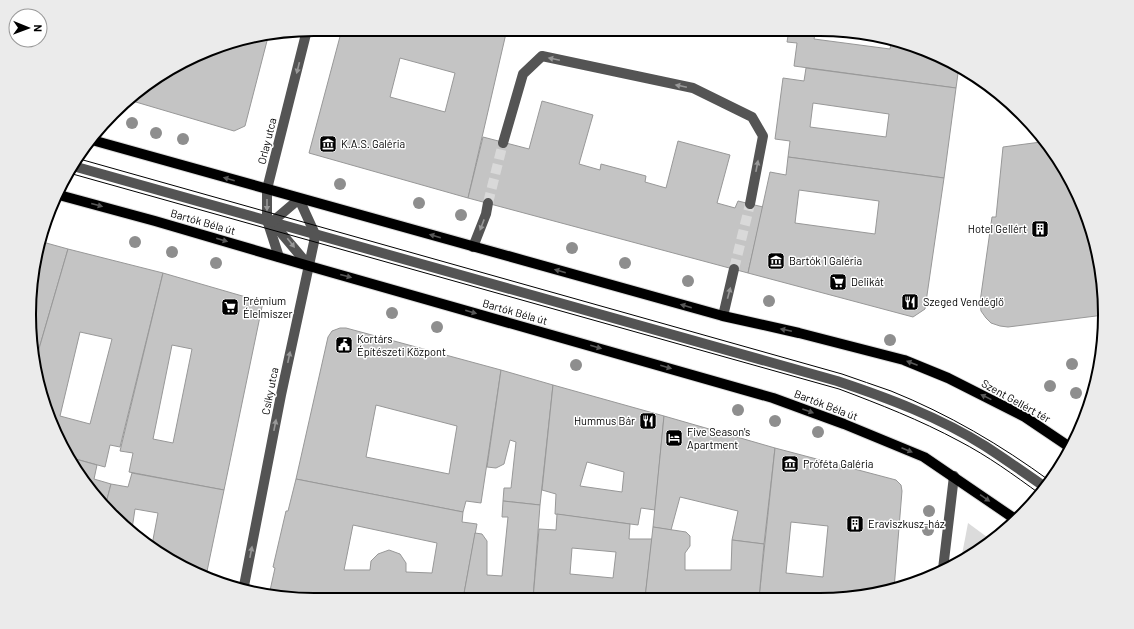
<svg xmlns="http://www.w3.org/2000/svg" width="1134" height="629" viewBox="0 0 1134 629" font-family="Barlow,sans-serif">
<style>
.green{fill:#dbdbdb}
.building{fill:#c4c4c4;stroke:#989898;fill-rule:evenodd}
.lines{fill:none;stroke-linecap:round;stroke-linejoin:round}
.minor-tunnel{stroke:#d9d9d9;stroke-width:10;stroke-dasharray:10 5;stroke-linecap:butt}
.major-casing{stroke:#dbdbdb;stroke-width:12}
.minor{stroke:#545454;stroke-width:10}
.major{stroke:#000;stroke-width:10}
.tram{stroke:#000;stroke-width:1}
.tree{fill:#8e8e8e}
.oneway{fill:#989898}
.oneway2{fill:#595959}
.labels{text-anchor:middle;stroke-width:3;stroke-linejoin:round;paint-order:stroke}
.street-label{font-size:11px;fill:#000;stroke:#fff}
.poi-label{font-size:11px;fill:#000;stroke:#fff;text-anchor:start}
.rim{fill:none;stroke:#000;stroke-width:2}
</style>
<rect width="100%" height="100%" fill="#fff"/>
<path class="green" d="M 968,523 L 991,540 L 978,552 L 961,560 Z"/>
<g class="building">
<path d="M 342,29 L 507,29 L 468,198 L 309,153 ZM 400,58 L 455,73 L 445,112 L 390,97 Z"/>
<path d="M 789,30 L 816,30 L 814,39 L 890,49 L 892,38 L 894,39 L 959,66 L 956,88 L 794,66 L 797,43 L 787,42 Z"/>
<path d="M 268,37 L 245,126 L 234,131 L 129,100 L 141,88 L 223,44 Z"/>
<path d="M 806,68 L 956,88 L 944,178 L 788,157 L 790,141 L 775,139 L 783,78 L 804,81 ZM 813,103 L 889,114 L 886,137 L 810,127 Z"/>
<path d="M 542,101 L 593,115 L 579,164 L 600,170 L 601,164 L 646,176 L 645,182 L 666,188 L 678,141 L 730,155 L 717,203 L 735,208 L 738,201 L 763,207 L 748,273 L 468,198 L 483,137 L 529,149 Z"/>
<path d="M 1040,134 L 1046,141 L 1075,188 L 1095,240 L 1104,296 L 1104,315 L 1008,327 L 1000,326 L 991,323 L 986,318 L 981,311 L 980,302 L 992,217 L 996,217 L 1003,147 L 1041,142 Z"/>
<path d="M 788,157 L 944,178 L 925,309 L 913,317 L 748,273 L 770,172 L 786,175 ZM 799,190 L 879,201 L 875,234 L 795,223 Z"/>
<path d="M 39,241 L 68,249 L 36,359 L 30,333 Z"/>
<path d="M 68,249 L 163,273 L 120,447 L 110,445 L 105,467 L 72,458 L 51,424 L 36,359 ZM 80,332 L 112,339 L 90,424 L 60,416 Z"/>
<path d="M 163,273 L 263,302 L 224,490 L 129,472 L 133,453 L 120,451 ZM 172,345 L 192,349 L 173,443 L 153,439 Z"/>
<path d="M 340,328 L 346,328 L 501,370 L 481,503 L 466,501 L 463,512 L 296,479 L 328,337 L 332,331 ZM 376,405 L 457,426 L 449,474 L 366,457 Z"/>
<path d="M 501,370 L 553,385 L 540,505 L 503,501 L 504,488 L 511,488 L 516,442 L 510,440 L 504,464 L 496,468 L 487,467 Z"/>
<path d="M 553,385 L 664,416 L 655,510 L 641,508 L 638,525 L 555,514 L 556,494 L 542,490 ZM 587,462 L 624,472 L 622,492 L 580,486 Z"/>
<path d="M 664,416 L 775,448 L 764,544 L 732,540 L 738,511 L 680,497 L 671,530 L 653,527 Z"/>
<path d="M 775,448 L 896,480 L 901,485 L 902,491 L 894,589 L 857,598 L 759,598 ZM 791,522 L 828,526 L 823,577 L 786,573 Z"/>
<path d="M 72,458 L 97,465 L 94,479 L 111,484 L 105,507 L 100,503 Z"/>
<path d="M 132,473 L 224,490 L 206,576 L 172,562 L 152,545 L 158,513 L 135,509 L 132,529 L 105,507 L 111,484 L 128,487 Z"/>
<path d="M 296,479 L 463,512 L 462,522 L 477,524 L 463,599 L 296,599 L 269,595 L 275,568 L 273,567 L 286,511 L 288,511 ZM 353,525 L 437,543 L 432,573 L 406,572 L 406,563 L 400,554 L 389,550 L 378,554 L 371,561 L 370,570 L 344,570 Z"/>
<path d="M 503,501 L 540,505 L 533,599 L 463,599 L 475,533 L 482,534 L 487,541 L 487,575 L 502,576 L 508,517 L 502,517 Z"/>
<path d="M 557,514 L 630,524 L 629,539 L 652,539 L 645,598 L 533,599 L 539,529 L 556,530 ZM 572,548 L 616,552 L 613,578 L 570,574 Z"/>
<path d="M 653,527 L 686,532 L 690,536 L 690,546 L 685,553 L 685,570 L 731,570 L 732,540 L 764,544 L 759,598 L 645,598 Z"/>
</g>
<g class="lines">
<g class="minor-tunnel">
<path d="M 488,203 L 503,143"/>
<path d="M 734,269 L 750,204"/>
</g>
<defs>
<g id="major">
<path d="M 92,140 L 723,316 L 799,333 L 904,360 L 948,378 L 1025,417 L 1071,448"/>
<path d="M 59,195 L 155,221 L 309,266 L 773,398 L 844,424 L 924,457 L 1015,519"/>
</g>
</defs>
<use href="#major" class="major-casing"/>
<g class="minor">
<path d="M 503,143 L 523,74 L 542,56 L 693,88 L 752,117 L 763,136 L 750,204"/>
<path d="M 73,166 L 837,381 C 888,398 939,417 985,446 C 1005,459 1025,473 1045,487"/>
<path d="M 272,222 L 309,266"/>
<path d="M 473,247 L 486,214 L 488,203"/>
<path d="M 279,257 L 267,220 L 267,189 L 307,30"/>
<path d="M 723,316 L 734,269"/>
<path d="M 943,569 L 954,476"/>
<path d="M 243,591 L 281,395 L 314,242 L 315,234 L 299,199 L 272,222"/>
</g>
<use href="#major" class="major"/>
<g class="tram">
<path d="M 76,158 L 842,374 C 858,380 875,385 891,391 C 948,414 1001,445 1050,481"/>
<path d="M 69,173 L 839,389 C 879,404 920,420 959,441 C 988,456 1014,475 1040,494"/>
</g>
</g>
<g class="tree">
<circle cx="132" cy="123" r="6"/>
<circle cx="156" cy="133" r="6"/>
<circle cx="183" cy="139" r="6"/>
<circle cx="340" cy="184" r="6"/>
<circle cx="419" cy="203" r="6"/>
<circle cx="461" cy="215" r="6"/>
<circle cx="135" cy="242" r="6"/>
<circle cx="572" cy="248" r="6"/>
<circle cx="172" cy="252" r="6"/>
<circle cx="216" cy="263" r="6"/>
<circle cx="625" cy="263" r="6"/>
<circle cx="688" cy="281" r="6"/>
<circle cx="769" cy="301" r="6"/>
<circle cx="392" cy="313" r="6"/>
<circle cx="437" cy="327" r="6"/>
<circle cx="890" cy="340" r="6"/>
<circle cx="1072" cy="364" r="6"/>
<circle cx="576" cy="365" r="6"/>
<circle cx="1050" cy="386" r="6"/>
<circle cx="1076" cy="393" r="6"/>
<circle cx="738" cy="410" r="6"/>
<circle cx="775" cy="421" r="6"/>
<circle cx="818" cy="432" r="6"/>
<circle cx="929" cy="511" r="6"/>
<circle cx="928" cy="530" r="6"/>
</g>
<defs><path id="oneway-solid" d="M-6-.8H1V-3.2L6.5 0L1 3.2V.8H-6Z"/></defs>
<g class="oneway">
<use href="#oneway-solid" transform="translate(554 59) rotate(-168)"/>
<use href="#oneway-solid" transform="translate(298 68) rotate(104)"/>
<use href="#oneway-solid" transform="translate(681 86) rotate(-168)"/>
<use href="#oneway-solid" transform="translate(757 166) rotate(-79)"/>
<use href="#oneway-solid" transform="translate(267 205) rotate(90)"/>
<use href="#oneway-solid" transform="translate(482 225) rotate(111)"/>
<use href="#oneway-solid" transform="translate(291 243) rotate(52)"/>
<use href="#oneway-solid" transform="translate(729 293) rotate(-75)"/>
<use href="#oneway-solid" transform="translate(289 357) rotate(-78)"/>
<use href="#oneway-solid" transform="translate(275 425) rotate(-79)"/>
<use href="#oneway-solid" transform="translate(251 552) rotate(-79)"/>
</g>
<g class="oneway2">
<use href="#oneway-solid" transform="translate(229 179) rotate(-164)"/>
<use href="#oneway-solid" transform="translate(97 205) rotate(15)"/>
<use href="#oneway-solid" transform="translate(435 236) rotate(-164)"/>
<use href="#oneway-solid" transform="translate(222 240) rotate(16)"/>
<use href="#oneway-solid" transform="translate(560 271) rotate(-164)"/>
<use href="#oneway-solid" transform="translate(346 276) rotate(15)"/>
<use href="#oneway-solid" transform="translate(686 306) rotate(-164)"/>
<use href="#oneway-solid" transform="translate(471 312) rotate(16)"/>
<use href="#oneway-solid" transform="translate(786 330) rotate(-168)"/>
<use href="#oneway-solid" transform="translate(596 347) rotate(16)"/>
<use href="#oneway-solid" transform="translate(912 363) rotate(-159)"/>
<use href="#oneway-solid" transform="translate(666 367) rotate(16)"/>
<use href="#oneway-solid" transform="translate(986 397) rotate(-154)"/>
<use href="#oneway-solid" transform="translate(808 411) rotate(20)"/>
<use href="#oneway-solid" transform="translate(907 450) rotate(23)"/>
<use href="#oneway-solid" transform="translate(985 498) rotate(35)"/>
</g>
<defs>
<symbol id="museum-square" viewBox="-11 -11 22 22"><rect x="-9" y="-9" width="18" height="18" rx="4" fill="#000" stroke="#fff"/><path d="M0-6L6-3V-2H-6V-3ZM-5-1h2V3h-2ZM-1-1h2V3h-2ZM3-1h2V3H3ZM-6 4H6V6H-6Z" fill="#fff"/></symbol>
<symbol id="building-square" viewBox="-11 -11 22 22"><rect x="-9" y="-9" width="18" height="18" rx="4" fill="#000" stroke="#fff"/><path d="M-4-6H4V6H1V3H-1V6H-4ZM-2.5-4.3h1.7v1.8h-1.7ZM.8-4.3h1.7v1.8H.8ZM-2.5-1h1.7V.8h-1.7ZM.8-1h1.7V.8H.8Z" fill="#fff"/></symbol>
<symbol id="supermarket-square" viewBox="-11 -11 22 22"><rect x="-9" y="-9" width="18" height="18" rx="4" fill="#000" stroke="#fff"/><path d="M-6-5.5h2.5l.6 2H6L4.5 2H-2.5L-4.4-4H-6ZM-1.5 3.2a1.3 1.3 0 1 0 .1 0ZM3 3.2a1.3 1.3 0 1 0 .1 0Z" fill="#fff"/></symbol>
<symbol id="restaurant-square" viewBox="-11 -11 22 22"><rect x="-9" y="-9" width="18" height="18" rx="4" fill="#000" stroke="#fff"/><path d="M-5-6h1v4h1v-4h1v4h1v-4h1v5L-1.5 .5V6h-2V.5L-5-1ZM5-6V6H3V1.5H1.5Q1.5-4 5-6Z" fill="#fff"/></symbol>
<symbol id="civic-square" viewBox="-11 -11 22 22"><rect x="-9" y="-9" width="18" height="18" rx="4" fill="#000" stroke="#fff"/><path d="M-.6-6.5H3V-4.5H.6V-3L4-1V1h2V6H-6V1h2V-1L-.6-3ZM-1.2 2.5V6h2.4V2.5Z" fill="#fff"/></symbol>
<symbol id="hotel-square" viewBox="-11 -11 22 22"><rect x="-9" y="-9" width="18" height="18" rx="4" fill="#000" stroke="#fff"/><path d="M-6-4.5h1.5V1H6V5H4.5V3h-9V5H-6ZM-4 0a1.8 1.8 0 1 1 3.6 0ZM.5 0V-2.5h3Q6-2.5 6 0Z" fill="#fff"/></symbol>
</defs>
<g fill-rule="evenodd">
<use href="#museum-square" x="318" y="134" width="20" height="20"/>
<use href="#building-square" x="1030" y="219" width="20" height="20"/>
<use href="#museum-square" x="766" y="251" width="20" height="20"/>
<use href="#supermarket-square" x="828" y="272" width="20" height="20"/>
<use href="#restaurant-square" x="900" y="292" width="20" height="20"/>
<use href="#supermarket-square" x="220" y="297" width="20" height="20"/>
<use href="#civic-square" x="334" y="335" width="20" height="20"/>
<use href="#restaurant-square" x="638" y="411" width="20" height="20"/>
<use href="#hotel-square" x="664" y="428" width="20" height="20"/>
<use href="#museum-square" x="780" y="454" width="20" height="20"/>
<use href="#building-square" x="845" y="514" width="20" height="20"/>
</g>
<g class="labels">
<g class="street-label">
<text transform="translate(267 141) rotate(-76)" y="4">Orlay utca</text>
<text transform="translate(203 222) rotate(16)" y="4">Bartók Béla út</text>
<text transform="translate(515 312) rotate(16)" y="4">Bartók Béla út</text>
<text transform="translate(270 391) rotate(-79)" y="4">Csíky utca</text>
<text transform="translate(1016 401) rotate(29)" y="4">Szent Gellért tér</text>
<text transform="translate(826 405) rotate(21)" y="4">Bartók Béla út</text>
</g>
<g class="poi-label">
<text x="341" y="148">K.A.S. Galéria</text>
<text x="1027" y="233" text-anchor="end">Hotel Gellért</text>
<text x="789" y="265">Bartók 1 Galéria</text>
<text x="851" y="286">Delikát</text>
<text x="243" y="305">Prémium<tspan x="243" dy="13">Élelmiszer</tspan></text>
<text x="923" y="306">Szeged Vendéglő</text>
<text x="357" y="343">Kortárs<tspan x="357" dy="13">Építészeti Központ</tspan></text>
<text x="635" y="425" text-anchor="end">Hummus Bár</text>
<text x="687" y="436">Five Season's<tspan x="687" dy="13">Apartment</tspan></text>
<text x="803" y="468">Próféta Galéria</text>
<text x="868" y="528">Eraviszkusz-ház</text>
</g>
</g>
<path d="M0 0H1134V629H0ZM314 36H820A278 278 0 0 1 1098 314V315A278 278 0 0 1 820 593H314A278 278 0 0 1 36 315V314A278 278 0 0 1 314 36Z" fill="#ebebeb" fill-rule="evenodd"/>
<path class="rim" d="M314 36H820A278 278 0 0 1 1098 314V315A278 278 0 0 1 820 593H314A278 278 0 0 1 36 315V314A278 278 0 0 1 314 36Z"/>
<g transform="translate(28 28) rotate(91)"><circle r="19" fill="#ffffff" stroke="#999999"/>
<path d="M0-3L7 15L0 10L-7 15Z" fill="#000000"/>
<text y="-6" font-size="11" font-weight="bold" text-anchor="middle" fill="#000000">N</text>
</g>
</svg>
